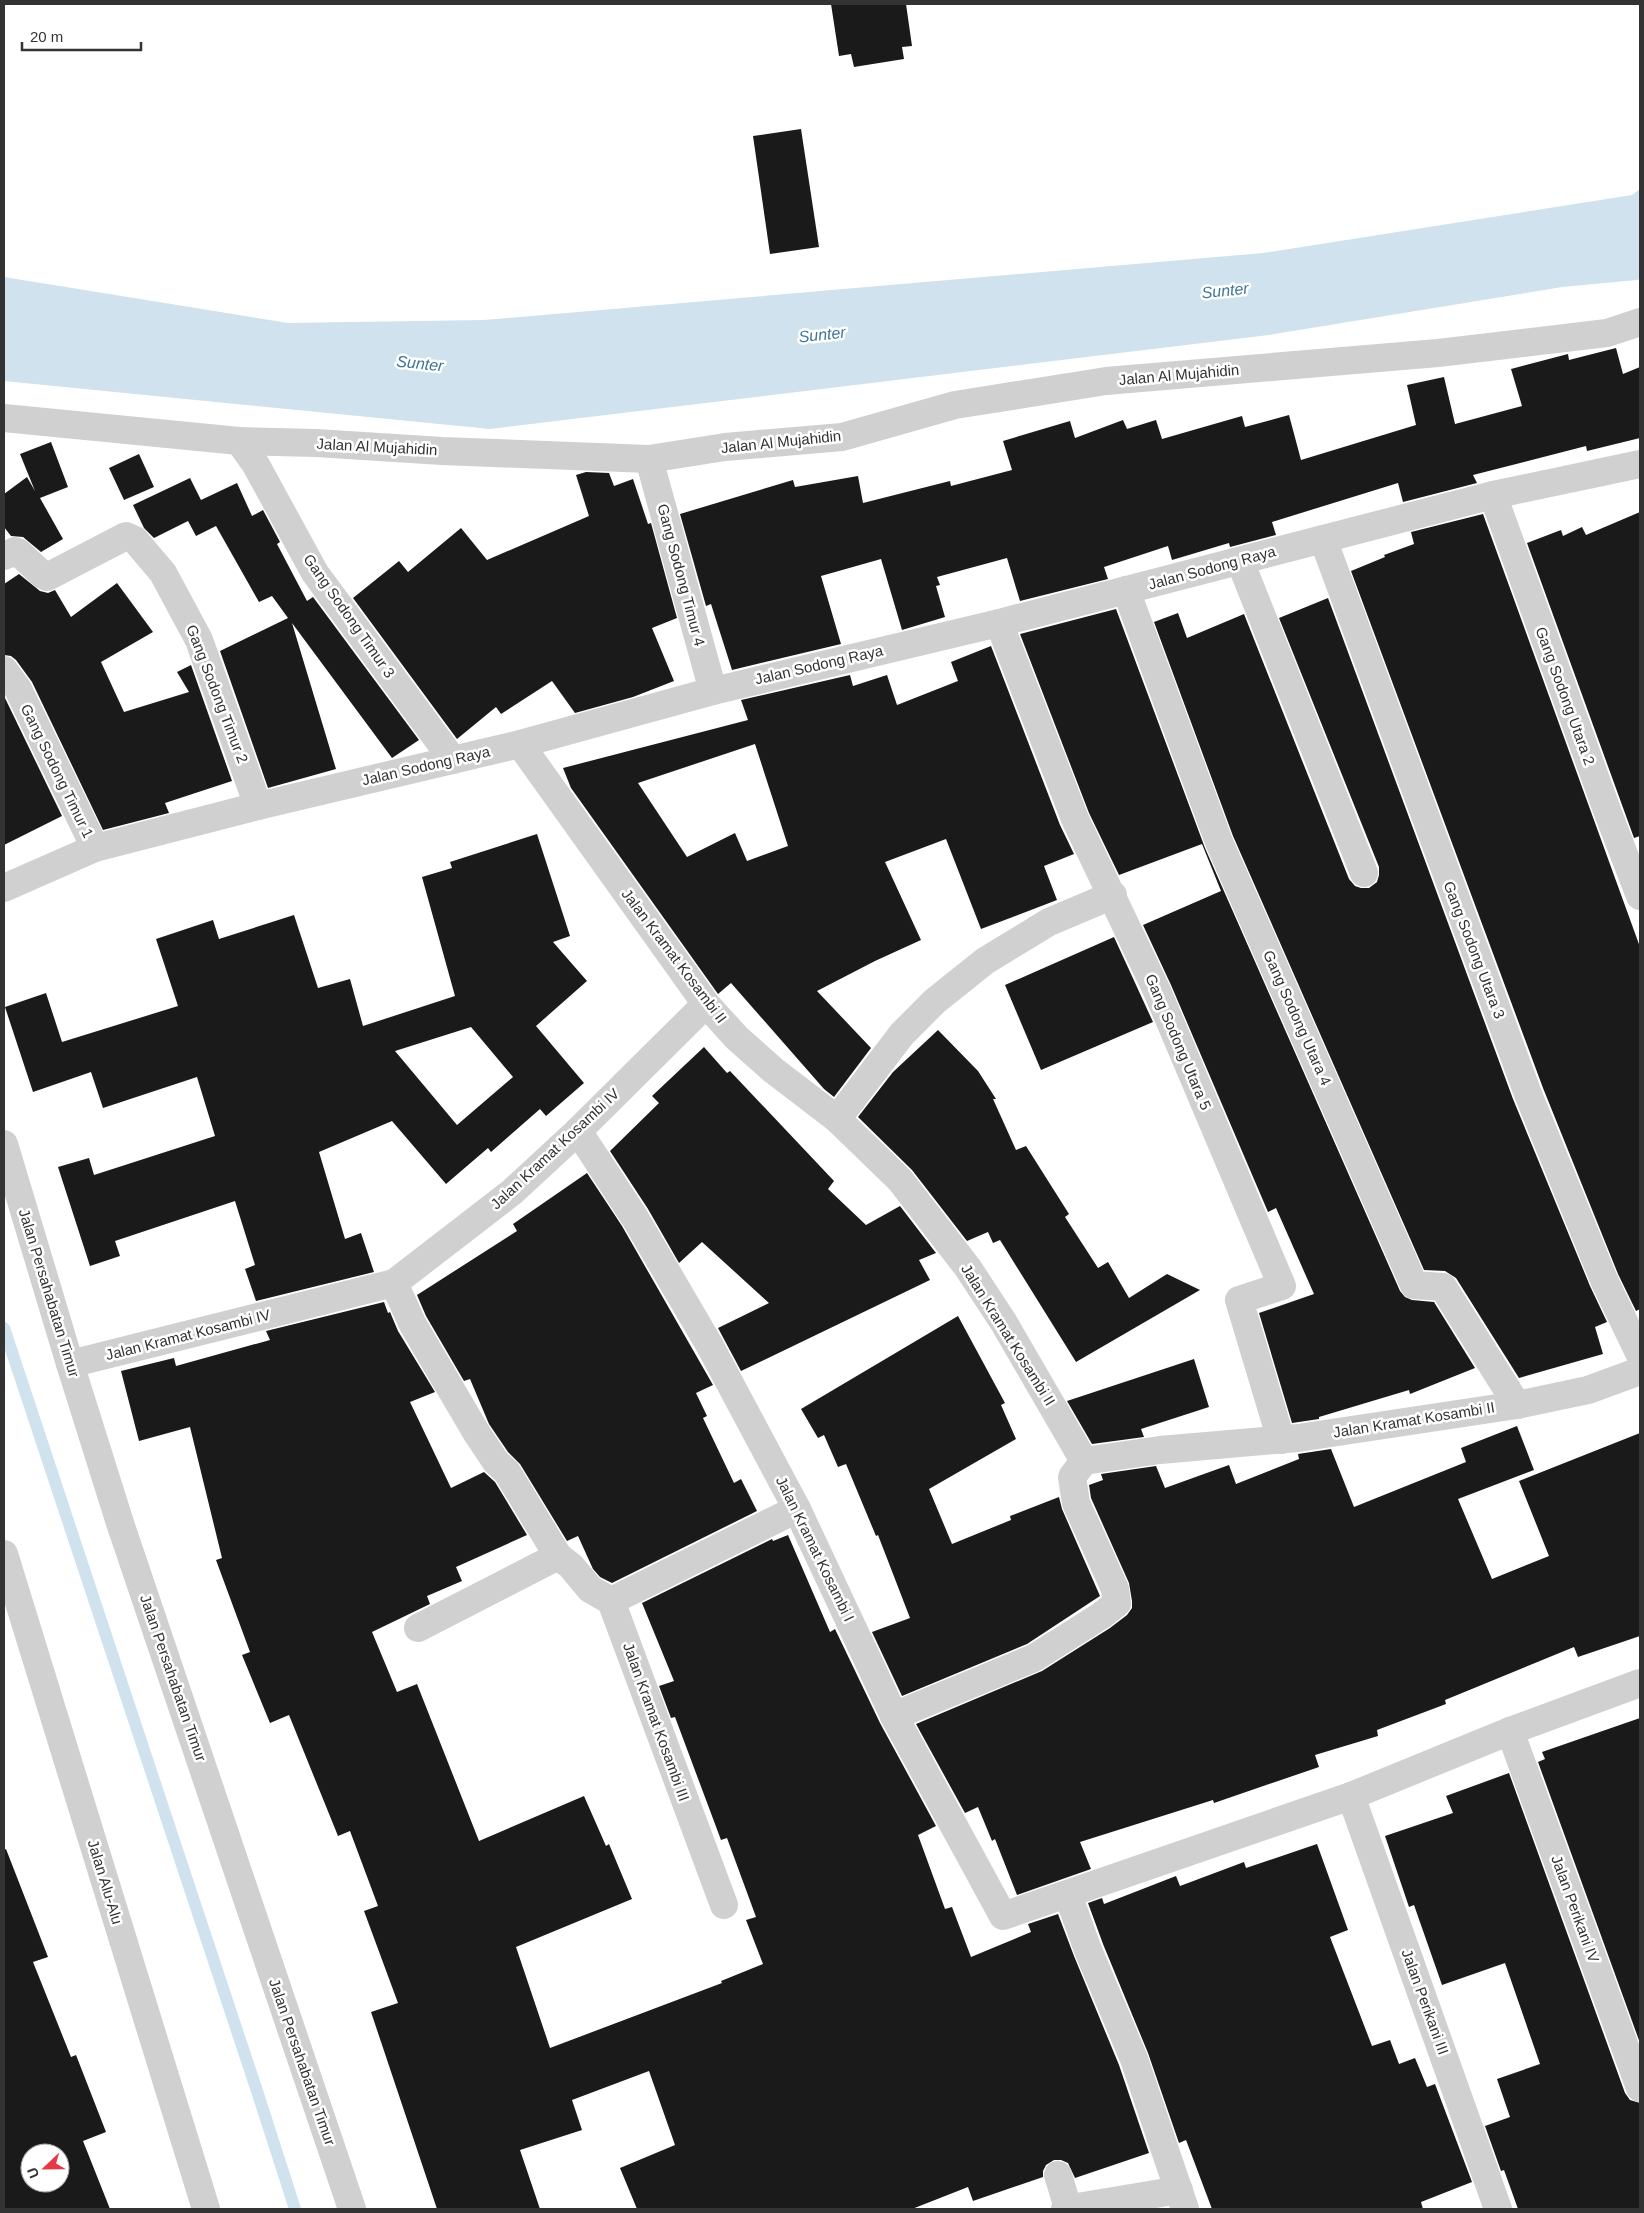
<svg xmlns="http://www.w3.org/2000/svg" width="1644" height="2213" viewBox="0 0 1644 2213" font-family="Helvetica,sans-serif">
<style>
.water{fill:#cfe2ee}
.lines{fill:none;stroke-linecap:round;stroke-linejoin:round}
.stream{stroke:#cfe2ee;stroke-width:12}
.building{fill:#1a1a1a;fill-rule:evenodd}
.minor{stroke:#d0d0d0;stroke-width:28}
.labels{text-anchor:middle;stroke-width:5;stroke-linejoin:round;paint-order:stroke}
.street-label{font-size:15px;fill:#333;stroke:#fff}
.water-label{font-size:16px;font-style:italic;fill:#3f7597;stroke:#fff}
</style>
<rect width="100%" height="100%" fill="#fff"/>
<path class="water" d="M 1640,189 L 1640,279 L 1637,280 L 1562,287 L 1269,335 L 490,429 L 4,381 L 4,277 L 288,323 L 484,320 L 1263,253 L 1632,195 Z"/>
<g class="lines">
<path class="stream" d="M 4,1328 L 256,2088 L 295,2209"/>
</g>
<g class="building">
<path d="M 831,4 L 906,4 L 912,46 L 902,47 L 904,59 L 854,67 L 851,54 L 839,56 Z"/>
<path d="M 801,129 L 819,247 L 770,254 L 753,136 Z"/>
<path d="M 1616,348 L 1623,374 L 1640,367 L 1640,438 L 1587,451 L 1586,446 L 1473,475 L 1477,483 L 1403,502 L 1398,483 L 1272,522 L 1276,535 L 1230,547 L 1229,543 L 1172,560 L 1168,546 L 1104,567 L 1108,579 L 1020,601 L 1007,558 L 937,577 L 940,585 L 936,586 L 945,617 L 902,630 L 881,559 L 821,576 L 841,644 L 732,670 L 711,604 L 706,606 L 680,514 L 793,480 L 795,487 L 858,476 L 863,503 L 950,481 L 951,486 L 1012,470 L 1003,441 L 1070,421 L 1075,438 L 1123,420 L 1127,429 L 1156,420 L 1162,439 L 1242,416 L 1245,427 L 1289,415 L 1301,460 L 1416,425 L 1407,385 L 1444,377 L 1455,424 L 1522,406 L 1511,369 L 1568,354 L 1569,360 Z"/>
<path d="M 51,442 L 68,487 L 40,498 L 63,539 L 41,552 L 23,537 L 11,536 L 4,527 L 4,494 L 27,477 L 35,491 L 20,454 Z"/>
<path d="M 139,454 L 154,487 L 124,500 L 109,468 Z"/>
<path d="M 586,472 L 609,473 L 614,486 L 633,479 L 648,524 L 651,523 L 677,618 L 652,628 L 674,681 L 633,697 L 575,713 L 552,681 L 501,714 L 496,707 L 457,739 L 353,598 L 399,561 L 408,572 L 461,528 L 487,560 L 589,516 L 576,475 Z"/>
<path d="M 190,478 L 201,500 L 237,483 L 252,516 L 263,510 L 280,542 L 277,544 L 307,601 L 313,597 L 419,740 L 392,758 L 292,623 L 336,769 L 268,788 L 220,651 L 288,618 L 272,596 L 259,602 L 216,526 L 196,536 L 188,521 L 154,538 L 144,528 L 133,505 Z"/>
<path d="M 1640,512 L 1640,836 L 1634,838 L 1527,543 L 1561,530 L 1563,536 L 1582,527 L 1586,535 Z"/>
<path d="M 1483,514 L 1640,947 L 1640,1309 L 1636,1311 L 1618,1274 L 1543,1088 L 1351,571 L 1385,557 L 1384,555 L 1414,544 L 1411,532 Z"/>
<path d="M 19,574 L 40,591 L 48,593 L 55,590 L 71,617 L 117,583 L 153,632 L 101,662 L 124,712 L 189,692 L 177,672 L 191,665 L 232,781 L 165,803 L 169,813 L 103,830 L 32,682 L 16,660 L 11,656 L 4,655 L 4,584 Z"/>
<path d="M 1328,598 L 1513,1099 L 1590,1286 L 1607,1322 L 1595,1327 L 1603,1354 L 1519,1378 L 1456,1278 L 1445,1271 L 1424,1270 L 1233,836 L 1154,622 L 1178,613 L 1187,638 L 1244,614 L 1349,879 L 1355,886 L 1361,888 L 1369,888 L 1377,882 L 1379,875 L 1379,867 L 1279,618 Z"/>
<path d="M 1116,609 L 1205,848 L 1400,1291 L 1405,1297 L 1412,1300 L 1434,1302 L 1475,1368 L 1410,1394 L 1409,1390 L 1319,1417 L 1319,1419 L 1292,1423 L 1259,1313 L 1314,1294 L 1276,1208 L 1268,1212 L 1171,985 L 1143,925 L 1221,891 L 1202,844 L 1119,875 L 1089,813 L 1020,634 Z"/>
<path d="M 991,646 L 1060,825 L 1074,854 L 1044,866 L 1057,900 L 981,929 L 946,839 L 885,862 L 921,940 L 875,961 L 817,991 L 871,1048 L 834,1097 L 824,1089 L 731,983 L 718,994 L 571,788 L 563,768 L 748,720 L 741,700 L 850,675 L 853,686 L 887,675 L 897,705 L 958,681 L 951,662 ZM 755,744 L 788,846 L 747,861 L 735,833 L 687,857 L 638,783 Z"/>
<path d="M 4,696 L 62,816 L 4,845 Z"/>
<path d="M 537,834 L 570,936 L 553,942 L 587,981 L 536,1026 L 584,1083 L 546,1116 L 540,1109 L 491,1152 L 488,1148 L 446,1184 L 392,1121 L 319,1152 L 345,1239 L 361,1233 L 374,1272 L 256,1301 L 245,1269 L 255,1265 L 235,1201 L 115,1241 L 120,1256 L 90,1266 L 58,1167 L 89,1158 L 94,1175 L 215,1136 L 197,1077 L 103,1108 L 91,1072 L 33,1092 L 5,1007 L 46,993 L 62,1042 L 178,1006 L 156,939 L 213,920 L 219,939 L 294,915 L 318,988 L 350,979 L 363,1026 L 455,996 L 422,877 L 452,868 L 450,862 ZM 471,1027 L 513,1077 L 457,1125 L 395,1051 Z"/>
<path d="M 1114,937 L 1153,1022 L 1041,1070 L 1005,985 Z"/>
<path d="M 938,1030 L 978,1071 L 996,1099 L 993,1099 L 1016,1150 L 1026,1146 L 1069,1214 L 1065,1217 L 1098,1268 L 1108,1262 L 1129,1298 L 1167,1274 L 1200,1290 L 1076,1362 L 1000,1240 L 993,1243 L 988,1232 L 967,1241 L 912,1170 L 858,1117 L 893,1072 Z"/>
<path d="M 704,1047 L 727,1073 L 730,1071 L 834,1181 L 828,1189 L 866,1225 L 900,1206 L 936,1253 L 919,1260 L 930,1280 L 741,1371 L 718,1328 L 769,1303 L 702,1242 L 679,1263 L 648,1209 L 610,1151 L 659,1103 L 652,1096 Z"/>
<path d="M 587,1173 L 622,1226 L 713,1385 L 696,1393 L 707,1416 L 703,1418 L 734,1483 L 741,1479 L 757,1511 L 612,1583 L 600,1577 L 593,1569 L 578,1536 L 567,1541 L 520,1464 L 508,1452 L 489,1424 L 470,1379 L 464,1381 L 426,1316 L 417,1295 L 517,1231 L 513,1224 Z"/>
<path d="M 384,1302 L 388,1313 L 390,1312 L 398,1331 L 435,1392 L 410,1402 L 451,1488 L 484,1472 L 495,1482 L 527,1535 L 456,1567 L 462,1581 L 427,1596 L 430,1604 L 372,1632 L 397,1692 L 417,1684 L 479,1841 L 584,1796 L 606,1846 L 609,1844 L 632,1899 L 516,1947 L 550,2048 L 722,1983 L 721,1981 L 763,1964 L 746,1920 L 756,1917 L 727,1838 L 721,1840 L 675,1717 L 671,1718 L 659,1686 L 674,1681 L 642,1603 L 772,1539 L 773,1541 L 788,1535 L 830,1632 L 835,1629 L 880,1723 L 936,1826 L 918,1835 L 945,1909 L 952,1907 L 971,1957 L 1031,1932 L 1028,1924 L 1058,1914 L 1074,1956 L 1119,2065 L 1149,2153 L 1075,2178 L 1068,2163 L 1061,2160 L 1054,2160 L 1046,2165 L 1043,2171 L 1043,2177 L 973,2201 L 968,2187 L 912,2209 L 637,2209 L 620,2168 L 675,2145 L 649,2071 L 572,2100 L 582,2130 L 520,2150 L 540,2209 L 437,2209 L 371,2012 L 398,2003 L 364,1911 L 378,1906 L 350,1831 L 338,1836 L 289,1715 L 270,1723 L 242,1655 L 250,1652 L 216,1560 L 222,1558 L 190,1427 L 139,1441 L 121,1371 L 174,1358 L 176,1366 L 270,1340 L 266,1331 Z"/>
<path d="M 958,1316 L 1005,1403 L 1001,1405 L 1016,1439 L 929,1489 L 952,1544 L 1011,1520 L 1010,1516 L 1059,1497 L 1062,1509 L 1100,1596 L 1027,1644 L 902,1696 L 872,1632 L 910,1618 L 878,1535 L 876,1536 L 846,1464 L 838,1467 L 824,1435 L 818,1438 L 801,1409 Z"/>
<path d="M 1194,1359 L 1209,1407 L 1141,1429 L 1144,1437 L 1092,1444 L 1067,1401 Z"/>
<path d="M 1517,1426 L 1534,1470 L 1458,1499 L 1492,1579 L 1549,1556 L 1519,1481 L 1640,1433 L 1640,1636 L 1578,1657 L 1574,1647 L 1445,1700 L 1446,1704 L 1377,1730 L 1378,1736 L 1315,1755 L 1319,1767 L 1214,1803 L 1213,1800 L 1080,1842 L 1091,1869 L 1017,1895 L 995,1839 L 992,1841 L 978,1807 L 965,1813 L 916,1724 L 1042,1671 L 1110,1628 L 1127,1615 L 1132,1608 L 1132,1601 L 1129,1583 L 1091,1498 L 1089,1485 L 1103,1480 L 1101,1474 L 1156,1466 L 1165,1488 L 1229,1465 L 1236,1484 L 1299,1459 L 1298,1454 L 1331,1449 L 1354,1507 L 1466,1462 L 1461,1448 Z"/>
<path d="M 1640,1718 L 1640,2043 L 1538,1762 L 1545,1759 L 1542,1752 Z"/>
<path d="M 1509,1773 L 1625,2093 L 1630,2100 L 1640,2103 L 1640,2209 L 1518,2209 L 1504,2170 L 1501,2171 L 1485,2126 L 1510,2117 L 1497,2079 L 1540,2064 L 1505,1963 L 1442,1985 L 1414,1905 L 1409,1907 L 1385,1836 L 1453,1813 L 1446,1796 Z"/>
<path d="M 1317,1844 L 1348,1930 L 1330,1937 L 1372,2046 L 1390,2040 L 1399,2064 L 1415,2058 L 1427,2087 L 1435,2084 L 1472,2182 L 1421,2202 L 1423,2209 L 1212,2209 L 1186,2140 L 1179,2143 L 1148,2053 L 1103,1944 L 1088,1903 L 1102,1898 L 1104,1904 L 1176,1876 L 1180,1886 L 1244,1862 L 1246,1868 Z"/>
<path d="M 6,1849 L 48,1957 L 33,1962 L 71,2057 L 76,2055 L 106,2132 L 83,2141 L 110,2209 L 4,2209 L 4,1850 ZM 30,2153 L 60,2153 L 60,2183 L 30,2183 Z"/>
</g>
<g class="lines">
<g class="minor">
<path d="M 4,418 L 239,441 L 316,443 L 442,451 L 649,459 L 725,447 L 842,437 L 955,405 L 1106,381 L 1438,353 L 1607,333 L 1640,322"/>
<path d="M 239,441 L 256,465 L 315,573 L 453,760"/>
<path d="M 649,459 L 713,691"/>
<path d="M 1493,495 L 1608,813 L 1640,896"/>
<path d="M 1323,539 L 1528,1094 L 1604,1280 L 1640,1355"/>
<path d="M 4,556 L 15,551 L 18,552 L 43,575 L 47,577 L 126,536 L 135,540 L 163,573 L 199,640 L 258,806"/>
<path d="M 1240,561 L 1364,873"/>
<path d="M 1126,590 L 1219,842 L 1414,1285 L 1443,1287 L 1517,1405"/>
<path d="M 999,623 L 1075,819 L 1157,991 L 1282,1286 L 1239,1300 L 1281,1440"/>
<path d="M 4,670 L 18,689 L 95,848"/>
<path d="M 520,744 L 706,1004 L 737,1038 L 773,1070 L 837,1119 L 900,1180 L 968,1268 L 1004,1323 L 1084,1461 L 1160,1450 L 1298,1438 L 1517,1405 L 1588,1390 L 1640,1371"/>
<path d="M 4,888 L 95,848 L 258,806 L 520,744 L 713,691 L 999,623 L 1493,495 L 1640,464"/>
<path d="M 837,1119 L 902,1034 L 935,1001 L 985,961 L 1049,922 L 1113,895"/>
<path d="M 578,1131 L 635,1218 L 710,1346 L 797,1509 L 894,1716 L 1003,1916 L 1351,1796 L 1510,1731 L 1640,1683"/>
<path d="M 4,1144 L 70,1364 L 120,1523 L 352,2209"/>
<path d="M 394,1283 L 412,1323 L 476,1432 L 496,1462 L 507,1472 L 558,1556"/>
<path d="M 70,1364 L 394,1283 L 512,1192 L 578,1131 L 706,1004"/>
<path d="M 4,1554 L 206,2209"/>
<path d="M 611,1601 L 724,1905"/>
<path d="M 418,1628 L 558,1556 L 571,1566 L 590,1589 L 611,1601 L 797,1509"/>
<path d="M 894,1716 L 1034,1658 L 1102,1615 L 1117,1603 L 1115,1589 L 1076,1503 L 1072,1477 L 1084,1461"/>
<path d="M 1510,1731 L 1640,2088"/>
<path d="M 1351,1796 L 1498,2209"/>
<path d="M 1068,1895 L 1088,1950 L 1134,2059 L 1185,2209"/>
<path d="M 1058,2175 L 1068,2208"/>
<path d="M 1065,2209 L 1179,2190"/>
</g>
</g>
<g class="labels">
<g class="street-label">
<text transform="translate(1179 375) rotate(-5)" y="5">Jalan Al Mujahidin</text>
<text transform="translate(781 442) rotate(-6)" y="5">Jalan Al Mujahidin</text>
<text transform="translate(377 447) rotate(3)" y="5">Jalan Al Mujahidin</text>
<text transform="translate(1212 568) rotate(-15)" y="5">Jalan Sodong Raya</text>
<text transform="translate(681 575) rotate(75)" y="5">Gang Sodong Timur 4</text>
<text transform="translate(349 616) rotate(55)" y="5">Gang Sodong Timur 3</text>
<text transform="translate(819 665) rotate(-13)" y="5">Jalan Sodong Raya</text>
<text transform="translate(217 694) rotate(69)" y="5">Gang Sodong Timur 2</text>
<text transform="translate(1565 696) rotate(70)" y="5">Gang Sodong Utara 2</text>
<text transform="translate(426 766) rotate(-13)" y="5">Jalan Sodong Raya</text>
<text transform="translate(57 771) rotate(64)" y="5">Gang Sodong Timur 1</text>
<text transform="translate(1474 950) rotate(69)" y="5">Gang Sodong Utara 3</text>
<text transform="translate(674 956) rotate(53)" y="5">Jalan Kramat Kosambi II</text>
<text transform="translate(1297 1018) rotate(66)" y="5">Gang Sodong Utara 4</text>
<text transform="translate(1178 1042) rotate(67)" y="5">Gang Sodong Utara 5</text>
<text transform="translate(555 1149) rotate(-43)" y="5">Jalan Kramat Kosambi IV</text>
<text transform="translate(49 1293) rotate(73)" y="5">Jalan Persahabatan Timur</text>
<text transform="translate(188 1335) rotate(-14)" y="5">Jalan Kramat Kosambi IV</text>
<text transform="translate(1008 1335) rotate(58)" y="5">Jalan Kramat Kosambi II</text>
<text transform="translate(1414 1420) rotate(-9)" y="5">Jalan Kramat Kosambi II</text>
<text transform="translate(815 1549) rotate(64)" y="5">Jalan Kramat Kosambi I</text>
<text transform="translate(173 1678) rotate(71)" y="5">Jalan Persahabatan Timur</text>
<text transform="translate(656 1722) rotate(70)" y="5">Jalan Kramat Kosambi III</text>
<text transform="translate(105 1882) rotate(73)" y="5">Jalan Alu-Alu</text>
<text transform="translate(1575 1909) rotate(70)" y="5">Jalan Perikani IV</text>
<text transform="translate(1425 2002) rotate(70)" y="5">Jalan Perikani III</text>
<text transform="translate(302 2062) rotate(71)" y="5">Jalan Persahabatan Timur</text>
</g>
<g class="water-label">
<text transform="translate(1225 290) rotate(-6)" y="6">Sunter</text>
<text transform="translate(822 334) rotate(-6)" y="6">Sunter</text>
<text transform="translate(420 363) rotate(6)" y="6">Sunter</text>
</g>
</g>
<rect width="1644" height="2213" fill="none" stroke="#333333" stroke-width="10"/>
<g transform="translate(45 2168) rotate(248)"><circle r="24" fill="#ffffff" stroke="#adadad"/>
<path d="M0-4L9 19L0 12L-9 19Z" fill="#e63946"/>
<text y="-8" font-size="14" font-weight="bold" text-anchor="middle" fill="#333333">U</text>
</g>
<path d="M22 42v8h119v-8" fill="none" stroke="#333333" stroke-width="2.5"/>
<text x="30" y="42" font-size="15" fill="#333333" stroke="#ffffff" stroke-width="4" paint-order="stroke">20 m</text>
</svg>
